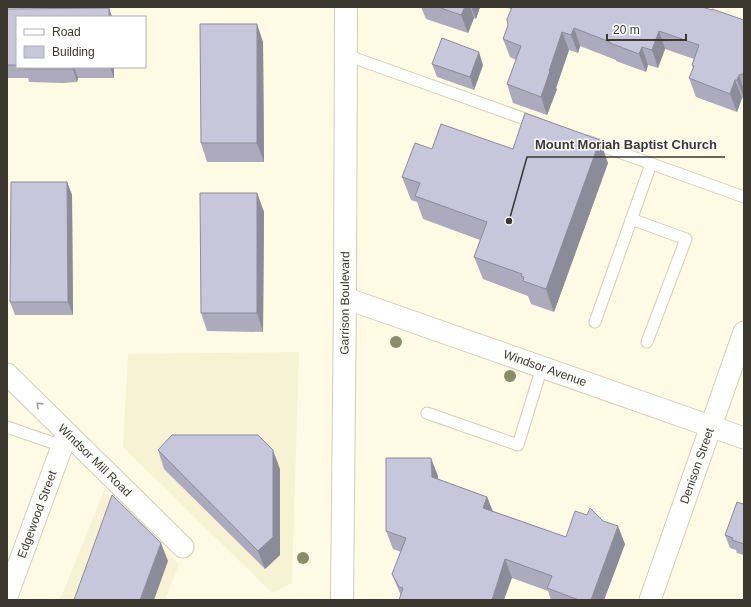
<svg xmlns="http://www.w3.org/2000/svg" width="751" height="607" viewBox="0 0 751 607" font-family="Helvetica,sans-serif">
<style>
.built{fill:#f8f2d4}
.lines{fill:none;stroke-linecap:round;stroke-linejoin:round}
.service-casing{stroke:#d2ceb8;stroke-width:13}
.minor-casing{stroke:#d2ceb8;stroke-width:23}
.secondary-casing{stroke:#d2ceb8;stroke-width:24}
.service{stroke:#fff;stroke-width:11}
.minor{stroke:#fff;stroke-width:21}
.secondary{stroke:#fff;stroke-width:22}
.tree{fill:#8b8d6a}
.wall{fill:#acaabc}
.shaded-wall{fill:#8c8b99}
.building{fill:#c8c6db;stroke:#8c8b99}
.oneway{stroke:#9c9c97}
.labels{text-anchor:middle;stroke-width:3;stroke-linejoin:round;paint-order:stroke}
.street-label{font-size:12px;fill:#3a382f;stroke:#fff}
.leader{fill:none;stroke:#3a382f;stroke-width:1.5}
.callout-dot{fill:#3a382f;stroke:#fff;stroke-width:1.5}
.callout-label{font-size:13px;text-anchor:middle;font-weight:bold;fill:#3a382f;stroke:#fff;stroke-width:3;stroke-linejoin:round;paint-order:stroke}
</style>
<rect width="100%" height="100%" fill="#fffae4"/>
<g class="built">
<path d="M 299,352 L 292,583 L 272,593 L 123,447 L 128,354 Z"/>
<path d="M 104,491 L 179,564 L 165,600 L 60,600 Z"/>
</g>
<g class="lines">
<defs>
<g id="service">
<path d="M 346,55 L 536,123"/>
<path d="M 588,141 L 744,197"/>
<path d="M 631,219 L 686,239 L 647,342"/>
<path d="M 595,322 L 651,164"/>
<path d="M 427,413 L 518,445 L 542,367"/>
<path d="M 7,427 L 62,446"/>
</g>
<g id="minor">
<path id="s1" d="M 345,298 L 744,438"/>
<path id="s2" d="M 7,374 L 183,547"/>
<path id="s3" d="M 7,596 L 67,433"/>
<path id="s4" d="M 650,600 L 744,332"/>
</g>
<g id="secondary">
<path id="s5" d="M 342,600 L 345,298 L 346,7"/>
</g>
</defs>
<use href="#service" class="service-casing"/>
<use href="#minor" class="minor-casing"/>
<use href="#secondary" class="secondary-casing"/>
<use href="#service" class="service"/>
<use href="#minor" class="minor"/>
<use href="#secondary" class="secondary"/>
</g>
<g class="tree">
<circle cx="396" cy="342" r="6"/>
<circle cx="510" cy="376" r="6"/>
<circle cx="303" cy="558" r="6"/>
</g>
<g class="wall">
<path d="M 421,7 L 480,7 L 476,19 L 474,18 L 468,33 L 426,19 Z"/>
<path d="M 505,7 L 702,7 L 744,20 L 744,98 L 742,98 L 737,112 L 696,97 L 689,78 L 693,68 L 692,65 L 694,59 L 665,49 L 658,68 L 648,65 L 646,72 L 616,61 L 616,60 L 580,46 L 578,53 L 569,50 L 556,88 L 557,89 L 547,115 L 513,103 L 507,84 L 516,60 L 510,57 L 503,39 L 508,25 L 511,9 Z"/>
<path d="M 109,8 L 112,17 L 17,17 L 17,67 L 114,67 L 114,78 L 78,78 L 77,82 L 63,83 L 29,82 L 28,78 L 7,78 L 7,9 Z"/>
<path d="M 263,42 L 264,162 L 207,162 L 201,143 Z"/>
<path d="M 432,64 L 483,65 L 474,90 L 437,77 Z"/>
<path d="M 432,149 L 513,149 L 608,163 L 554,312 L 531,304 L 528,296 L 483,279 L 474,257 L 480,240 L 423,219 L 417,202 L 411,200 L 402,177 Z"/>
<path d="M 67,182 L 72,195 L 73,315 L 15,315 L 10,302 Z"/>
<path d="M 257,193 L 264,212 L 263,332 L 207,331 L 201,313 Z"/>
<path d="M 158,450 L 280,469 L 280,555 L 265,569 L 164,469 Z"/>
<path d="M 438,476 L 438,479 L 487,497 L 493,511 L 566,537 L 625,544 L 604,600 L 551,600 L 548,591 L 512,578 L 401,596 L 392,574 L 401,552 L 393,549 L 386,531 Z"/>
<path d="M 744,501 L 744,555 L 737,553 L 736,550 L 730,548 L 725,535 L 743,504 Z"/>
</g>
<g class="shaded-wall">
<path d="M 465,7 L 470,7 L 474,18 L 468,33 L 461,15 Z"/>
<path d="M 471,7 L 480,7 L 476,19 Z"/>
<path d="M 109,8 L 112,17 L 109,17 Z"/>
<path d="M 257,24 L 263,42 L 264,162 L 257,143 Z"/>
<path d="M 574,28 L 580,46 L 578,53 L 571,35 Z"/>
<path d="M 659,31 L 665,49 L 658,68 L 652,50 Z"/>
<path d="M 562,32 L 569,50 L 556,88 L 557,89 L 547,115 L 541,97 Z"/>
<path d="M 642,47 L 648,65 L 646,72 L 639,54 Z"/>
<path d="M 479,52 L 483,65 L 474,90 L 470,77 Z"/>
<path d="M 73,67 L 74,67 L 78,78 L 77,82 L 73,69 Z"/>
<path d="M 110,67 L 114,67 L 114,78 Z"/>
<path d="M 739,75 L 744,90 L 744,98 L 737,80 Z"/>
<path d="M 735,80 L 742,98 L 737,112 L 730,94 Z"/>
<path d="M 600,140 L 608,163 L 554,312 L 546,289 Z"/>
<path d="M 67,182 L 72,195 L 73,315 L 68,302 Z"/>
<path d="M 257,193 L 264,212 L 263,332 L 257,313 Z"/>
<path d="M 273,450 L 280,469 L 280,555 L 265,569 L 258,551 Z"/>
<path d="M 431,458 L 438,476 L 439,496 L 432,477 Z"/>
<path d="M 487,497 L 494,515 L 483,508 Z"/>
<path d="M 618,526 L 625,544 L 604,600 L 591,600 Z"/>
<path d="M 161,543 L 168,561 L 154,600 L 140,600 Z"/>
<path d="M 505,559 L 512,578 L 504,600 L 492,600 Z"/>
</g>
<g class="building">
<path d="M 438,7 L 465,7 L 461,15 Z"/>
<path d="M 512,7 L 702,7 L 712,10 L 712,9 L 744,20 L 744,71 L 743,74 L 739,75 L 737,80 L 735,80 L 730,94 L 689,78 L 694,66 L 692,65 L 699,45 L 659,31 L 652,50 L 642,47 L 639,54 L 610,43 L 610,42 L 574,28 L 571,35 L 562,32 L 549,71 L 550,71 L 541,97 L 507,84 L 521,46 L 503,39 L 508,25 L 507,19 Z"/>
<path d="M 109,8 L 109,17 L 17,17 L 17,65 L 7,65 L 7,9 Z"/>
<path d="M 200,24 L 257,24 L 257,143 L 201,143 Z"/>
<path d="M 442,38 L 479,52 L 470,77 L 432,64 Z"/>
<rect x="25" y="67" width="48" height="2"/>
<path d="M 525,113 L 600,140 L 546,289 L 523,281 L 524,277 L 521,276 L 522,274 L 474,257 L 487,222 L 415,196 L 420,183 L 402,177 L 415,143 L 432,149 L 441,124 L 513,149 Z"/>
<path d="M 11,182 L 67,182 L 68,302 L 10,302 Z"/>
<path d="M 200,193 L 257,193 L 257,313 L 201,313 Z"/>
<path d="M 172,435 L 258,435 L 273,450 L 273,537 L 258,551 L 158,450 Z"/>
<path d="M 386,458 L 431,458 L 432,477 L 487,497 L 483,508 L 566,537 L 575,511 L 587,515 L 590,508 L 603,521 L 618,526 L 591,600 L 579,600 L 547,588 L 552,576 L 505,559 L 492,600 L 399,600 L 403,588 L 399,587 L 392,574 L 406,538 L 386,531 Z"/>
<path d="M 112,495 L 161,543 L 140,600 L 74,600 Z"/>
<path d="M 744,501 L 744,544 L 732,540 L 733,538 L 725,535 L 737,502 L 743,504 Z"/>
</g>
<defs><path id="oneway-chevron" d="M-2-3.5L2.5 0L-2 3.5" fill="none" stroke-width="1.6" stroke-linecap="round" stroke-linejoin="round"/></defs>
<use class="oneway" href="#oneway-chevron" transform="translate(39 405) rotate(-136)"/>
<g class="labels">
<g class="street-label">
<text dy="4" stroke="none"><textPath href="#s5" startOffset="297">Garrison Boulevard</textPath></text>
<text dy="4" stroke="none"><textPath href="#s1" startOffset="212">Windsor Avenue</textPath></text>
<text dy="4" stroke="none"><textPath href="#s2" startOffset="123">Windsor Mill Road</textPath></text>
<text dy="4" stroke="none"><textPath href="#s4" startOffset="142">Denison Street</textPath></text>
<text dy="4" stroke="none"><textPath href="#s3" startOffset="87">Edgewood Street</textPath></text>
</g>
</g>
<path class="leader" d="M509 221L527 157H725"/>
<circle class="callout-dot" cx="509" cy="221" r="4"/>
<g class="callout-label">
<text x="626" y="149">Mount Moriah Baptist Church</text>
</g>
<rect width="751" height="607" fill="none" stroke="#3a382f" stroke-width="16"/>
<rect x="16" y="16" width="130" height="52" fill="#ffffff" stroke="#b0afac"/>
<rect x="24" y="29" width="20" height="6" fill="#ffffff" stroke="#b0afac"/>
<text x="52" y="36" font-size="12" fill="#3a382f">Road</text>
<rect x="24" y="46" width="20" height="12" fill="#c8c6db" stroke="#b0afac"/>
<text x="52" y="56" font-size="12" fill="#3a382f">Building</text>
<path d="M607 34v6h79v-6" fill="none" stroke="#3a382f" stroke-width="2"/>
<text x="613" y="34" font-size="12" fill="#3a382f" stroke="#ffffff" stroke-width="3" paint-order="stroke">20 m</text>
</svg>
